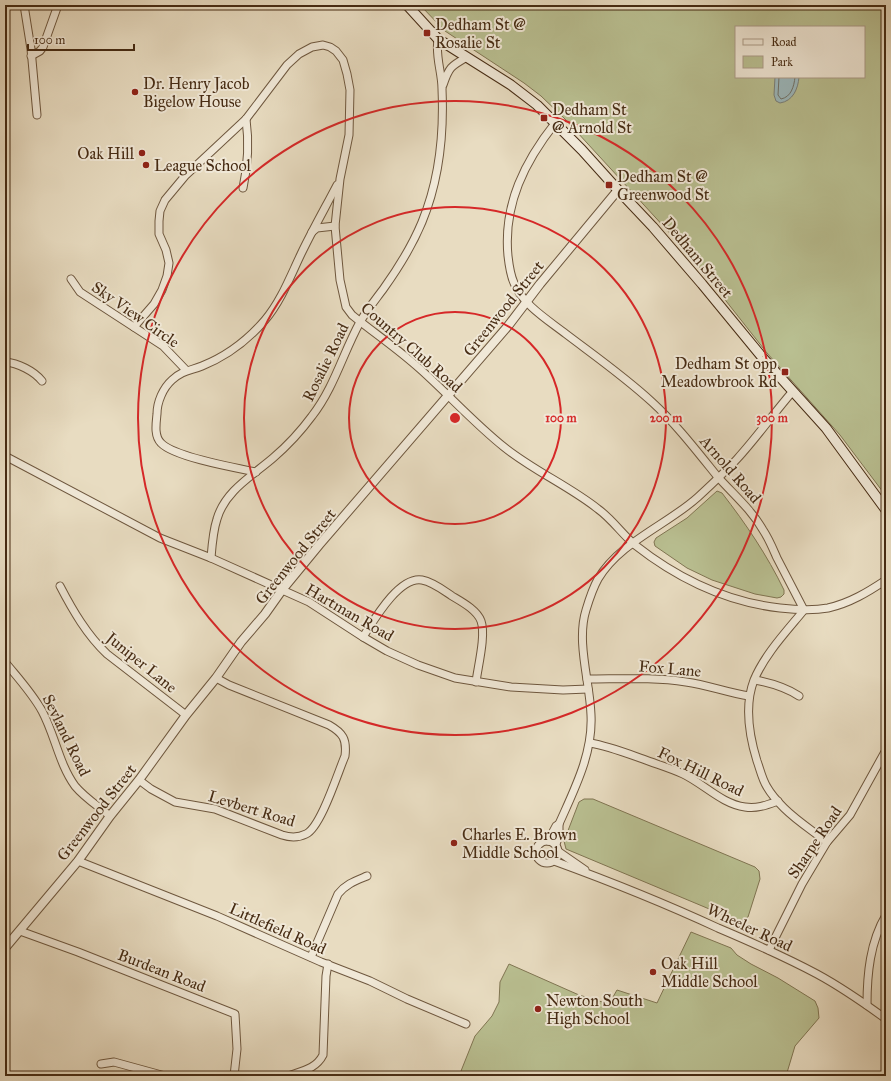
<svg xmlns="http://www.w3.org/2000/svg" width="891" height="1081" viewBox="0 0 891 1081" font-family="'IM FELL Great Primer',serif">
<style>
.green{fill:#b9bf91;stroke:#807552;fill-rule:evenodd}
.water{fill:#9cb9be;stroke:#7a807a}
.lines{fill:none;stroke-linecap:round;stroke-linejoin:round}
.shore{stroke:#717268;stroke-width:1}
.minor-casing{stroke:#6e573e;stroke-width:9}
.tertiary-casing{stroke:#6e573e;stroke-width:10}
.secondary-casing{stroke:#462b13;stroke-width:11}
.minor{stroke:#f0e8d7;stroke-width:7}
.tertiary{stroke:#f0e8d7;stroke-width:8}
.secondary{stroke:#f0e8d7;stroke-width:9}
.ring{fill:none;stroke:#d62828;stroke-width:2}
.poi-dot{fill:#8f2418;stroke:#f0e8d7;stroke-width:1.5}
.labels{text-anchor:middle;stroke-width:4;stroke-linejoin:round;paint-order:stroke}
.poi-label{font-size:16px;fill:#462b13;stroke:#f0e8d7;text-anchor:start}
.street-label{font-size:16px;fill:#462b13;stroke:#f0e8d7}
.centre{fill:#d62828;stroke:#f0e8d7;stroke-width:2}
.ring-label{font-size:12px;text-anchor:middle;font-weight:bold;fill:#d62828;stroke:#f0e8d7;stroke-width:4;stroke-linejoin:round;paint-order:stroke}
</style>
<rect width="100%" height="100%" fill="#e8dcc1"/>
<filter id="stains"><feTurbulence type="fractalNoise" baseFrequency=".005" numOctaves="4"/><feColorMatrix values="0 0 0 0 .2 0 0 0 0 .09 0 0 0 0 .02 0 0 0 .5 -.17"/></filter>
<radialGradient id="worn" r=".72"><stop offset=".6" stop-color="#630" stop-opacity="0"/><stop offset="1" stop-color="#630" stop-opacity=".3"/></radialGradient>
<g class="green">
<path d="M 420,5 L 886,5 L 886,496 L 840,435 L 767,353 L 689,254 L 565,119 L 541,96 L 524,83 L 445,31 ZM 736,27 L 864,27 L 864,77 L 736,77 Z"/>
<path d="M 717,491 L 722,493 C 746,524 767,555 784,590 L 784,594 L 781,597 L 777,598 L 755,594 L 712,580 L 687,568 L 655,546 L 654,542 L 656,538 L 687,518 Z"/>
<path d="M 584,799 L 593,799 L 755,867 L 759,871 L 760,879 L 748,917 L 743,920 L 738,921 L 566,849 L 564,841 L 579,802 Z"/>
<path d="M 691,932 L 731,948 L 737,955 L 751,964 L 778,978 L 815,1001 L 818,1008 L 819,1018 L 795,1046 L 786,1076 L 470,1076 L 461,1071 L 475,1036 L 492,1016 L 499,1002 L 500,982 L 509,964 L 579,995 L 609,1004 L 617,990 L 657,1003 Z"/>
</g>
<path class="water" d="M 775,77 L 799,77 C 798,89 793,101 780,103 L 776,101 L 774,95 Z"/>
<g class="lines">
<path class="shore" d="M 779,77 L 778,95 L 781,99 C 791,97 794,87 795,77"/>
<defs>
<g id="minor">
<path d="M 24,5 L 31,49 L 37,115"/>
<path d="M 31,56 L 40,51 L 43,47 L 58,5"/>
<path d="M 443,85 C 449,67 451,66 467,57"/>
<path d="M 556,122 C 525,161 503,204 508,256 C 509,265 510,274 514,283 C 523,305 548,320 566,334 C 595,356 625,377 652,402 C 676,424 696,450 717,476 C 733,494 751,509 763,530 C 769,539 773,549 777,558 C 786,575 795,593 804,610 C 786,632 765,654 754,680 C 744,706 749,735 757,761 C 760,769 762,779 767,787 C 771,794 778,802 784,808 C 797,821 813,831 827,842"/>
<path d="M 243,188 C 248,165 249,141 246,119"/>
<path d="M 312,232 L 317,228 L 335,226"/>
<path d="M 71,279 L 80,292 L 163,346 L 186,370"/>
<path d="M 134,327 L 154,304 L 162,290 L 167,276 L 169,263 L 166,250 L 159,234 L 159,221 L 160,211 L 165,200 L 185,176 L 246,119 L 287,65 L 299,54 L 312,47 L 323,45 L 330,47 L 336,51 L 343,60 L 347,74 L 350,90 L 349,135 L 340,179 L 335,226 L 340,280 L 346,307 L 352,315 C 374,333 398,349 420,369 C 448,394 474,423 504,447 C 534,471 569,486 598,509 C 612,519 622,534 635,545 C 677,578 727,602 780,608 C 797,610 812,611 828,608 C 850,603 868,592 886,580"/>
<path d="M 5,362 C 18,363 34,371 42,381"/>
<path d="M 5,456 L 160,538 L 211,558 L 309,602 L 363,637 L 387,651 L 418,665 L 455,678 L 511,687 L 563,690 L 588,689"/>
<path d="M 256,472 C 236,468 174,457 161,443 C 154,436 156,424 157,414 C 157,402 163,388 172,380 C 183,370 190,371 202,366 C 227,356 247,341 265,320 C 281,301 290,277 301,254 C 312,231 325,208 337,185"/>
<path d="M 211,558 C 212,545 213,531 217,519 C 225,491 252,476 273,458 C 287,446 301,431 312,416 C 334,388 343,353 360,322 C 367,310 376,299 384,288 C 399,267 412,246 422,222 C 439,181 444,134 442,89 C 442,72 435,56 438,39"/>
<path d="M 60,586 C 73,611 87,635 107,654 L 186,715"/>
<path d="M 363,637 C 374,620 399,576 422,580 C 433,582 443,590 452,596 C 462,602 477,610 481,621 C 486,635 478,666 476,682"/>
<path d="M 5,662 C 18,678 32,693 42,711 C 55,735 59,764 75,786 C 85,798 98,806 110,816"/>
<path d="M 587,679 C 620,679 654,677 686,682 C 708,685 728,693 749,696"/>
<path d="M 755,680 C 771,683 785,687 799,696"/>
<path d="M 590,743 C 608,746 626,753 643,759 C 656,764 670,768 683,774 C 704,784 722,804 745,807 C 757,809 767,805 778,801"/>
<path d="M 139,780 L 151,789 L 175,802 L 215,809 L 282,835 C 291,838 298,838 306,834 C 321,827 338,772 345,756 C 347,739 343,733 329,725 L 229,685 L 216,678"/>
<circle cx="547" cy="852" r="11"/>
<path d="M 548,841 L 556,826 L 559,824 C 574,790 593,754 591,715 C 590,682 576,642 586,610 C 589,600 593,588 598,579 C 620,542 667,525 698,497 C 711,485 725,472 737,459 C 757,437 774,413 793,391"/>
<path d="M 556,844 L 559,836 L 559,824"/>
<path d="M 559,852 L 585,870"/>
<path d="M 78,861 L 217,916 L 321,962 L 370,981 L 407,999 L 466,1024"/>
<path d="M 554,861 C 609,881 664,903 718,928 C 751,942 785,957 817,974 C 841,987 864,1003 886,1019"/>
<path d="M 20,931 L 78,952 L 235,1014 L 237,1049 L 234,1076"/>
<path d="M 769,950 L 802,884 L 827,842 L 850,815 L 886,750"/>
<path d="M 311,957 L 338,894 C 346,884 355,881 367,876"/>
<path d="M 867,1005 C 867,974 870,942 886,915"/>
<path d="M 101,1064 L 114,1062 L 165,1076"/>
<path d="M 288,1076 C 302,1071 316,1069 323,1055 L 326,976 L 328,964"/>
</g>
<path id="tertiary" d="M 5,948 L 78,861 L 110,816 L 139,780 L 186,715 L 216,678 L 241,642 L 265,614 L 282,590 L 319,545 L 508,326 L 540,284 L 618,190"/>
<path id="secondary" d="M 407,5 L 438,39 L 511,85 L 537,105 L 582,150 L 618,190 L 653,227 L 702,284 L 762,357 L 826,428 L 886,510"/>
</defs>
<use href="#minor" class="minor-casing"/>
<use href="#tertiary" class="tertiary-casing"/>
<use href="#secondary" class="secondary-casing"/>
<use href="#minor" class="minor"/>
<use href="#tertiary" class="tertiary"/>
<use href="#secondary" class="secondary"/>
</g>
<g class="ring">
<circle cx="455" cy="418" r="106"/>
<circle cx="455" cy="418" r="211"/>
<circle cx="455" cy="418" r="317"/>
</g>
<g class="poi-dot">
<rect x="423" y="29" width="8" height="8" rx="2"/>
<circle cx="135" cy="92" r="4"/>
<rect x="540" y="114" width="8" height="8" rx="2"/>
<circle cx="142" cy="153" r="4"/>
<circle cx="146" cy="165" r="4"/>
<rect x="605" y="181" width="8" height="8" rx="2"/>
<rect x="781" y="368" width="8" height="8" rx="2"/>
<circle cx="454" cy="843" r="4"/>
<circle cx="653" cy="972" r="4"/>
<circle cx="538" cy="1009" r="4"/>
</g>
<g class="labels">
<g class="poi-label">
<text x="435" y="30">Dedham St @<tspan x="435" dy="18">Rosalie St</tspan></text>
<text x="143" y="89">Dr. Henry Jacob<tspan x="143" dy="18">Bigelow House</tspan></text>
<text x="552" y="115">Dedham St<tspan x="552" dy="18">@ Arnold St</tspan></text>
<text x="134" y="159" text-anchor="end">Oak Hill</text>
<text x="154" y="171">League School</text>
<text x="617" y="182">Dedham St @<tspan x="617" dy="18">Greenwood St</tspan></text>
<text x="777" y="369" text-anchor="end">Dedham St opp<tspan x="777" dy="18">Meadowbrook Rd</tspan></text>
<text x="462" y="840">Charles E. Brown<tspan x="462" dy="18">Middle School</tspan></text>
<text x="661" y="969">Oak Hill<tspan x="661" dy="18">Middle School</tspan></text>
<text x="546" y="1006">Newton South<tspan x="546" dy="18">High School</tspan></text>
</g>
<g class="street-label">
<text transform="translate(698 257) rotate(50)" y="6">Dedham Street</text>
<text transform="translate(503 308) rotate(-51)" y="6">Greenwood Street</text>
<text transform="translate(136 314) rotate(35)" y="6">Sky View Circle</text>
<text transform="translate(412 347) rotate(41)" y="6">Country Club Road</text>
<text transform="translate(325 362) rotate(-64)" y="6">Rosalie Road</text>
<text transform="translate(731 469) rotate(49)" y="6">Arnold Road</text>
<text transform="translate(295 556) rotate(-51)" y="6">Greenwood Street</text>
<text transform="translate(350 612) rotate(30)" y="6">Hartman Road</text>
<text transform="translate(142 662) rotate(39)" y="6">Juniper Lane</text>
<text transform="translate(670 668) rotate(5)" y="6">Fox Lane</text>
<text transform="translate(67 735) rotate(64)" y="6">Sevland Road</text>
<text transform="translate(701 771) rotate(26)" y="6">Fox Hill Road</text>
<text transform="translate(252 808) rotate(17)" y="6">Levbert Road</text>
<text transform="translate(96 812) rotate(-52)" y="6">Greenwood Street</text>
<text transform="translate(814 842) rotate(-56)" y="6">Sharpe Road</text>
<text transform="translate(750 927) rotate(25)" y="6">Wheeler Road</text>
<text transform="translate(278 928) rotate(24)" y="6">Littlefield Road</text>
<text transform="translate(162 970) rotate(21)" y="6">Burdean Road</text>
</g>
</g>
<circle cx="455" cy="418" r="6" class="centre"/>
<g class="ring-label">
<text x="561" y="422">100 m</text>
<text x="666" y="422">200 m</text>
<text x="772" y="422">300 m</text>
</g>
<rect width="891" height="1081" fill="none" stroke="#e8dcc1" stroke-width="20"/>
<rect x="6" y="6" width="879" height="1069" fill="none" stroke="#462b13" stroke-width="2"/>
<rect x="10" y="10" width="871" height="1061" fill="none" stroke="#462b13"/>
<rect x="735" y="26" width="130" height="52" fill="#f0e8d7" stroke="#ac9c89"/>
<rect x="743" y="39" width="20" height="6" fill="#f0e8d7" stroke="#ac9c89"/>
<text x="771" y="46" font-size="12" fill="#462b13">Road</text>
<rect x="743" y="56" width="20" height="12" fill="#b9bf91" stroke="#ac9c89"/>
<text x="771" y="66" font-size="12" fill="#462b13">Park</text>
<path d="M28 44v6h106v-6" fill="none" stroke="#462b13" stroke-width="2"/>
<text x="34" y="44" font-size="12" fill="#462b13" stroke="#f0e8d7" stroke-width="3" paint-order="stroke">100 m</text>
<rect width="100%" height="100%" filter="url(#stains)"/>
<rect width="100%" height="100%" fill="url(#worn)"/>
</svg>
